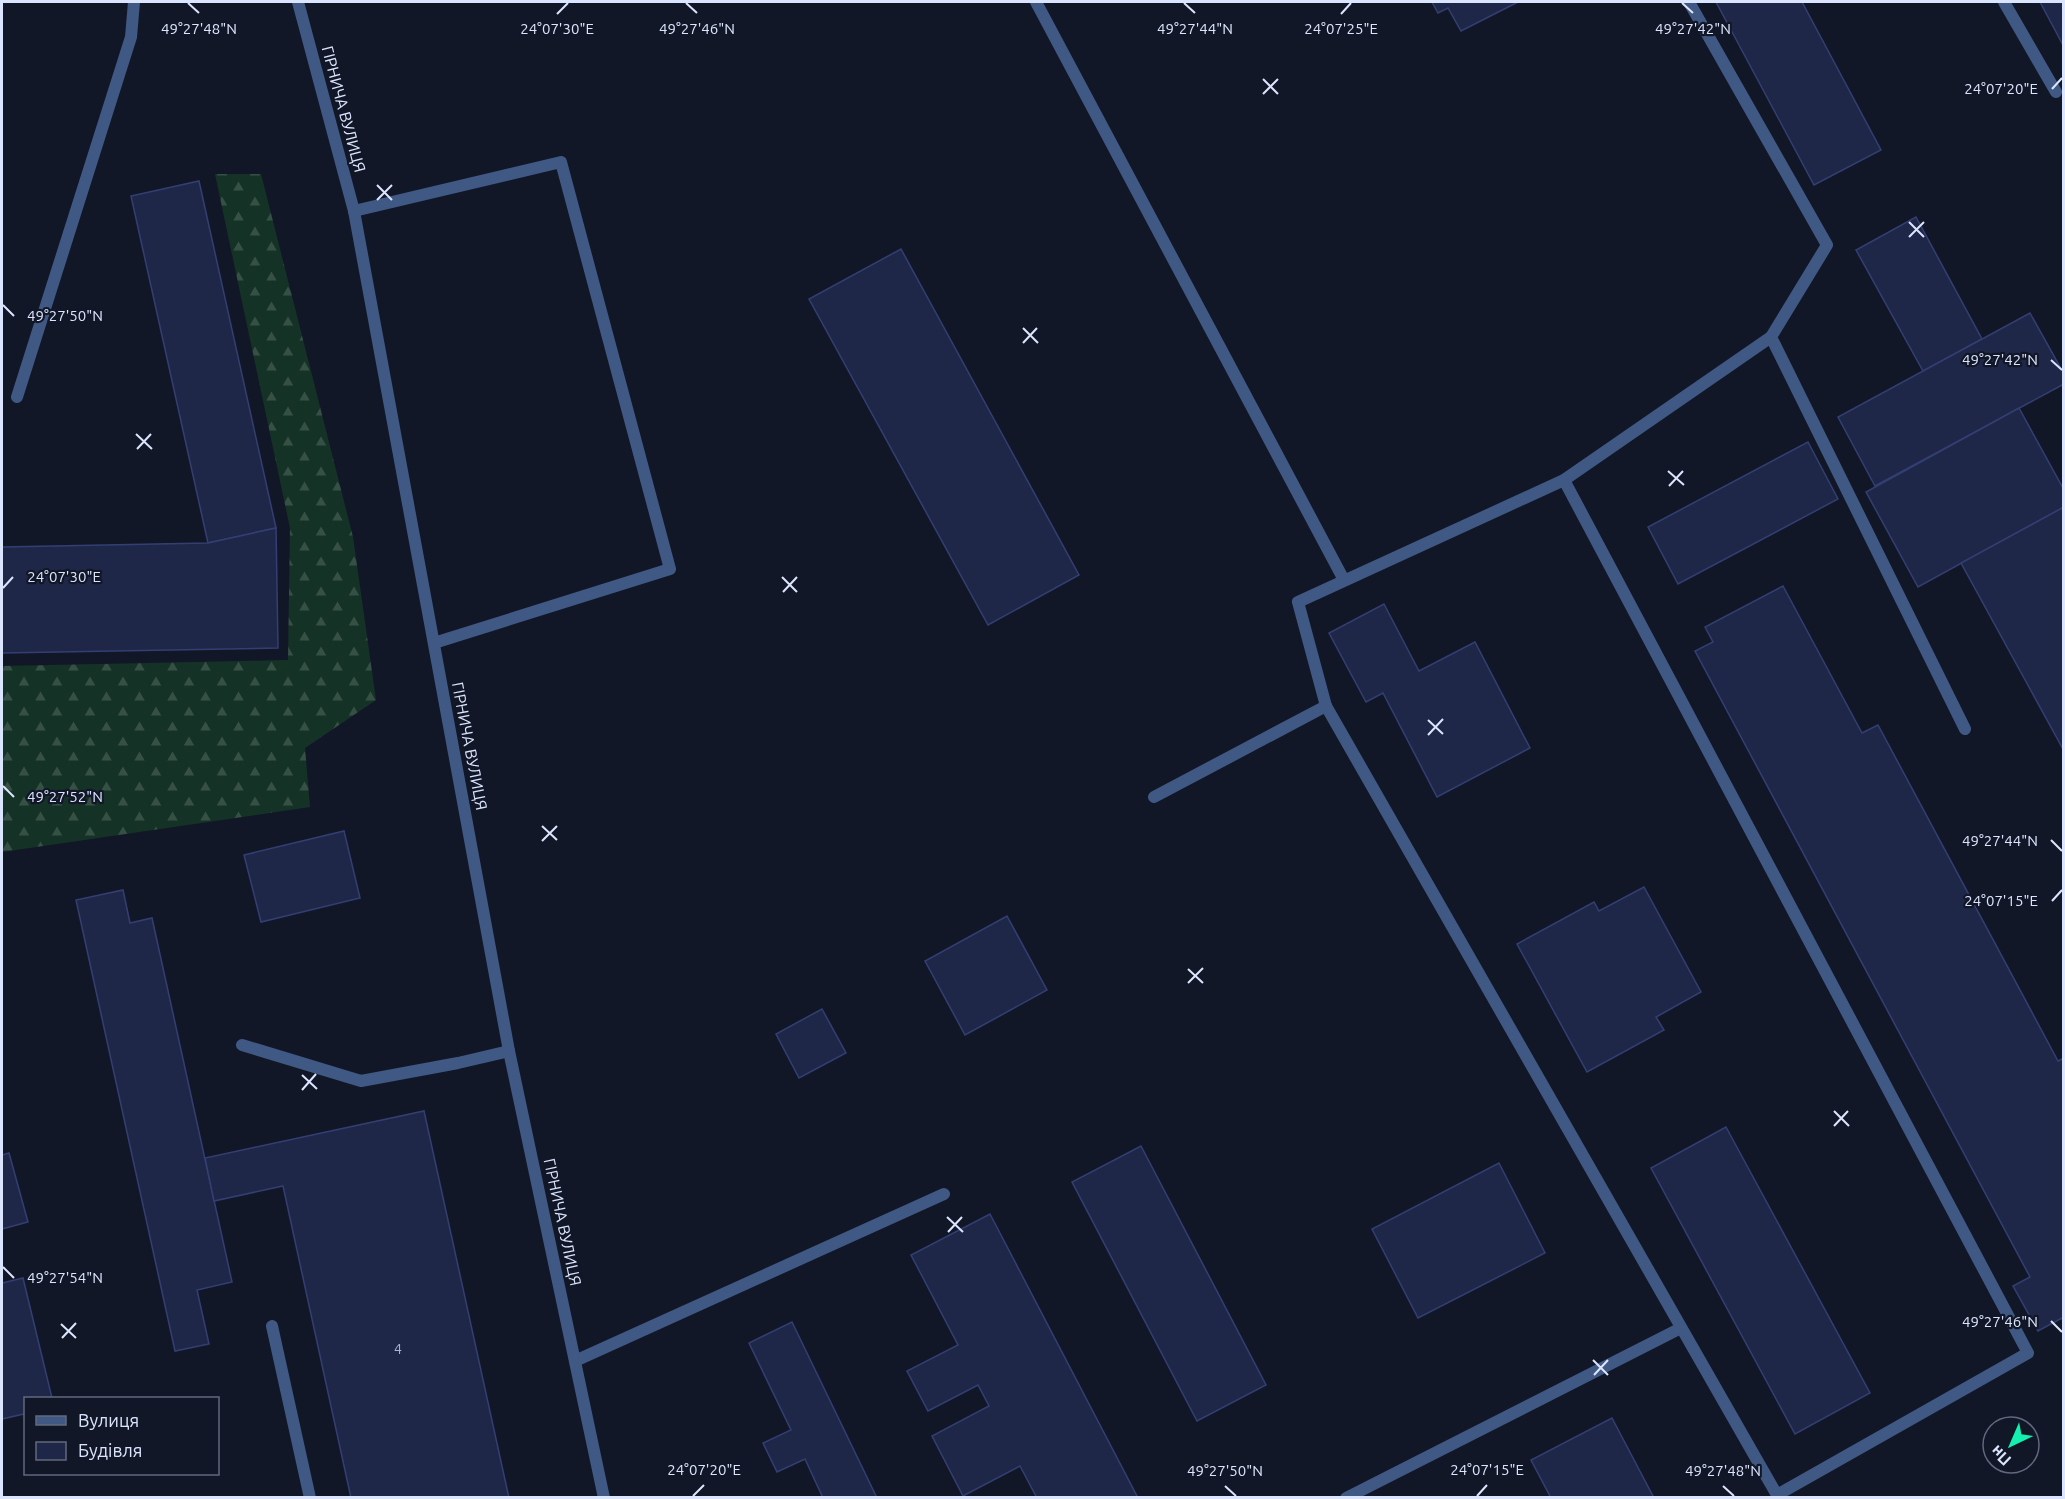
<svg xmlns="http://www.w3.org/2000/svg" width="2065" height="1499" viewBox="0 0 2065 1499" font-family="Ubuntu,sans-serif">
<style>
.forest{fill:url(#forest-firs)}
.building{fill:#1f2748;stroke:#333f73;stroke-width:1.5}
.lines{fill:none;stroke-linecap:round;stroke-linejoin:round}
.service{stroke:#405984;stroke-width:12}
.minor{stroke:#405984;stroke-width:12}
.ticks{fill:none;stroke:#dbe5fd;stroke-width:2}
.labels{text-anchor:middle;stroke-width:4.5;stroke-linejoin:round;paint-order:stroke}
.number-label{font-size:14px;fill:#acb6d0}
.street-label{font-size:16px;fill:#dbe5fd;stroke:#121728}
.ticks-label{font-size:15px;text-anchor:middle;fill:#dbe5fd;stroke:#121728;stroke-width:4.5;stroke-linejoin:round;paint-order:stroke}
</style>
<defs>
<pattern id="forest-firs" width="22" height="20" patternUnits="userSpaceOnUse" patternTransform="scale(1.5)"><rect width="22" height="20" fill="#153226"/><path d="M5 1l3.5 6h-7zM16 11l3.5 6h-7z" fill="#365046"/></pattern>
</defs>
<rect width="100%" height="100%" fill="#121728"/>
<path class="forest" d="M 215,174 L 261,174 L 353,537 L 376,700 L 305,748 L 310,807 L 2,852 L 2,666 L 288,660 L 290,528 Z"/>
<g class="building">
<path d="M 1432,2 L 1518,2 L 1461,31 L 1448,8 L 1438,13 Z"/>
<path d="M 1716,2 L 1802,2 L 1881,150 L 1814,185 Z"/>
<path d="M 2040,2 L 2064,2 L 2064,47 Z"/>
<path d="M 199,181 L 276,528 L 208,543 L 131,196 Z"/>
<path d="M 1916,217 L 1982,339 L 1923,371 L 1856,250 Z"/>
<path d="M 901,249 L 1079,575 L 988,625 L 809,299 Z"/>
<path d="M 2030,313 L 2064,374 L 2064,384 L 1875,486 L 1838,417 Z"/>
<path d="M 2019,408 L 2064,490 L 2064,507 L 1918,587 L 1866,492 Z"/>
<path d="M 1808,442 L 1838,499 L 1678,584 L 1648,527 Z"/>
<path d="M 2064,507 L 2064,751 L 1961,563 Z"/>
<path d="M 276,528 L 278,648 L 2,653 L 2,547 L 208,543 Z"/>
<path d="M 1783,586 L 1862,733 L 1878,725 L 2058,1061 L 2064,1058 L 2064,1317 L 2038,1331 L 2013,1286 L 2030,1277 L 1695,651 L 1713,642 L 1705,627 Z"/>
<path d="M 1384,604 L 1419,671 L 1475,642 L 1530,748 L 1437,797 L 1383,693 L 1366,702 L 1329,633 Z"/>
<path d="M 344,831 L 360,898 L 261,922 L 244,855 Z"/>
<path d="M 1644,887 L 1701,992 L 1656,1017 L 1664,1030 L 1587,1072 L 1517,944 L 1594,902 L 1599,911 Z"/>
<path d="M 123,890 L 130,923 L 152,918 L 232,1282 L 197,1290 L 209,1344 L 175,1351 L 76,900 Z"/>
<path d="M 1007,916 L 1047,990 L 965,1035 L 925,961 Z"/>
<path d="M 822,1009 L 846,1053 L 799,1078 L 776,1034 Z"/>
<path d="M 424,1111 L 509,1498 L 351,1498 L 283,1186 L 214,1201 L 205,1158 Z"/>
<path d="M 1726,1127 L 1870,1393 L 1795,1434 L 1651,1168 Z"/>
<path d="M 1141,1146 L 1266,1385 L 1197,1421 L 1072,1182 Z"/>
<path d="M 9,1153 L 28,1222 L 2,1229 L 2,1155 Z"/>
<path d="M 1499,1163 L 1545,1253 L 1418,1318 L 1372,1229 Z"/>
<path d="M 990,1214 L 1138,1498 L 1037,1498 L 1020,1466 L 963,1496 L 932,1436 L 989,1406 L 978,1385 L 928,1411 L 907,1371 L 958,1345 L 911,1255 Z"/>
<path d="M 23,1278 L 52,1398 L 26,1398 L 26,1421 L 24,1414 L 2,1419 L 2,1283 Z"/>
<path d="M 792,1322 L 877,1498 L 823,1498 L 805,1459 L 777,1472 L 763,1443 L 791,1430 L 749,1343 Z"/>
<path d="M 1612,1418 L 1654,1498 L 1551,1498 L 1531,1460 Z"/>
</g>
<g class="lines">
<g class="service">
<path d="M 1036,2 L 1344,580"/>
<path d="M 1689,2 L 1827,245 L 1771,337 L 1965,729"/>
<path d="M 2004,2 L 2056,92"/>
<path d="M 354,211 L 561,162 L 670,569 L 434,643"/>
<path d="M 17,397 L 131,37 L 134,2"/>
<path d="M 1326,706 L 1777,1495 L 2028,1353 L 1564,480 L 1771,337"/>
<path d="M 1154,797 L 1326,706 L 1298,602 L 1564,480"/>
<path d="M 242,1045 L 361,1081 L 458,1063 L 509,1051"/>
<path d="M 272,1326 L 310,1498"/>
<path d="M 575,1361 L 944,1194"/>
<path d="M 1346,1498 L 1681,1328"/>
</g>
<path class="minor" d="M 298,2 L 354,211 L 509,1051 L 604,1498"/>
</g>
<path class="ticks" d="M 188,3 L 199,13M 686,3 L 697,13M 1184,3 L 1195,13M 1682,3 L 1693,13M 557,14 L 568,3M 1341,14 L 1351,3M 1263,79 L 1278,94M 2052,89 L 2062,78M 1263,94 L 1278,79M 377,185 L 392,200M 377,200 L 392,185M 1909,222 L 1924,237M 1909,237 L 1924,222M 3,305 L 14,316M 1023,328 L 1038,343M 1023,343 L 1037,328M 2051,360 L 2062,370M 136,434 L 152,449M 137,449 L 151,434M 1668,471 L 1684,485M 1669,486 L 1683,471M 782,577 L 797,592M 3,588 L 13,577M 783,592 L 797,577M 1428,720 L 1443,734M 1428,735 L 1443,719M 3,786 L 14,797M 542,826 L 557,840M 2051,840 L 2062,851M 542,841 L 557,826M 2052,901 L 2062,890M 1188,969 L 1203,983M 1188,983 L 1203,968M 302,1075 L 317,1089M 302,1090 L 316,1074M 1834,1111 L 1849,1126M 1834,1126 L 1848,1111M 947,1217 L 963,1232M 948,1232 L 962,1217M 3,1267 L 14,1278M 2051,1321 L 2062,1332M 61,1324 L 76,1338M 62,1338 L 76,1323M 1593,1360 L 1608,1375M 1594,1375 L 1608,1360M 1225,1486 L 1236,1496M 1723,1486 L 1734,1496M 693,1496 L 704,1485M 1477,1496 L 1487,1485"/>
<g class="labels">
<g class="number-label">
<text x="398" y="1354">4</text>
</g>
<g class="street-label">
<text transform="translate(344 109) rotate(75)" y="6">ГІРНИЧА ВУЛИЦЯ</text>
<text transform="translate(470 746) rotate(79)" y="6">ГІРНИЧА ВУЛИЦЯ</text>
<text transform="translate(563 1222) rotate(78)" y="6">ГІРНИЧА ВУЛИЦЯ</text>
</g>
</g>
<g class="ticks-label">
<text x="199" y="34">49°27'48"N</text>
<text x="697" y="34">49°27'46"N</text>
<text x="1195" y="34">49°27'44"N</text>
<text x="1693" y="34">49°27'42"N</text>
<text x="557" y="34">24°07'30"E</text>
<text x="1341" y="34">24°07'25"E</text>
<text x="2001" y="94">24°07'20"E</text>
<text x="65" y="321">49°27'50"N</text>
<text x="2000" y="365">49°27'42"N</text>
<text x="64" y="582">24°07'30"E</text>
<text x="65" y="802">49°27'52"N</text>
<text x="2000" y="846">49°27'44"N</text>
<text x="2001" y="906">24°07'15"E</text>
<text x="65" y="1283">49°27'54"N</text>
<text x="2000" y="1327">49°27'46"N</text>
<text x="704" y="1475">24°07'20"E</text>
<text x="1487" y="1475">24°07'15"E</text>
<text x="1225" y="1476">49°27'50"N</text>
<text x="1723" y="1476">49°27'48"N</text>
</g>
<rect width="2065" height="1499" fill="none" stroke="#dbe5fd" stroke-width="6"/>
<rect x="24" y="1397" width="195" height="78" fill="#121728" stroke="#62697d" stroke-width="1.5"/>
<rect x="36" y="1416" width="30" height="9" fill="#405984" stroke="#62697d" stroke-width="1.5"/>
<text x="78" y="1427" font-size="18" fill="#dbe5fd">Вулиця</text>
<rect x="36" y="1442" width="30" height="18" fill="#1f2748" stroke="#62697d" stroke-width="1.5"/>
<text x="78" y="1457" font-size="18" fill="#dbe5fd">Будівля</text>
<g transform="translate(2011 1445) rotate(224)"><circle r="28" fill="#121728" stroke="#62697d" stroke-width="1.5"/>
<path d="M0-4.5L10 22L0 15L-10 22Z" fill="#14f0af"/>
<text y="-9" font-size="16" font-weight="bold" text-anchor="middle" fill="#dbe5fd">Пн</text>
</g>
</svg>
